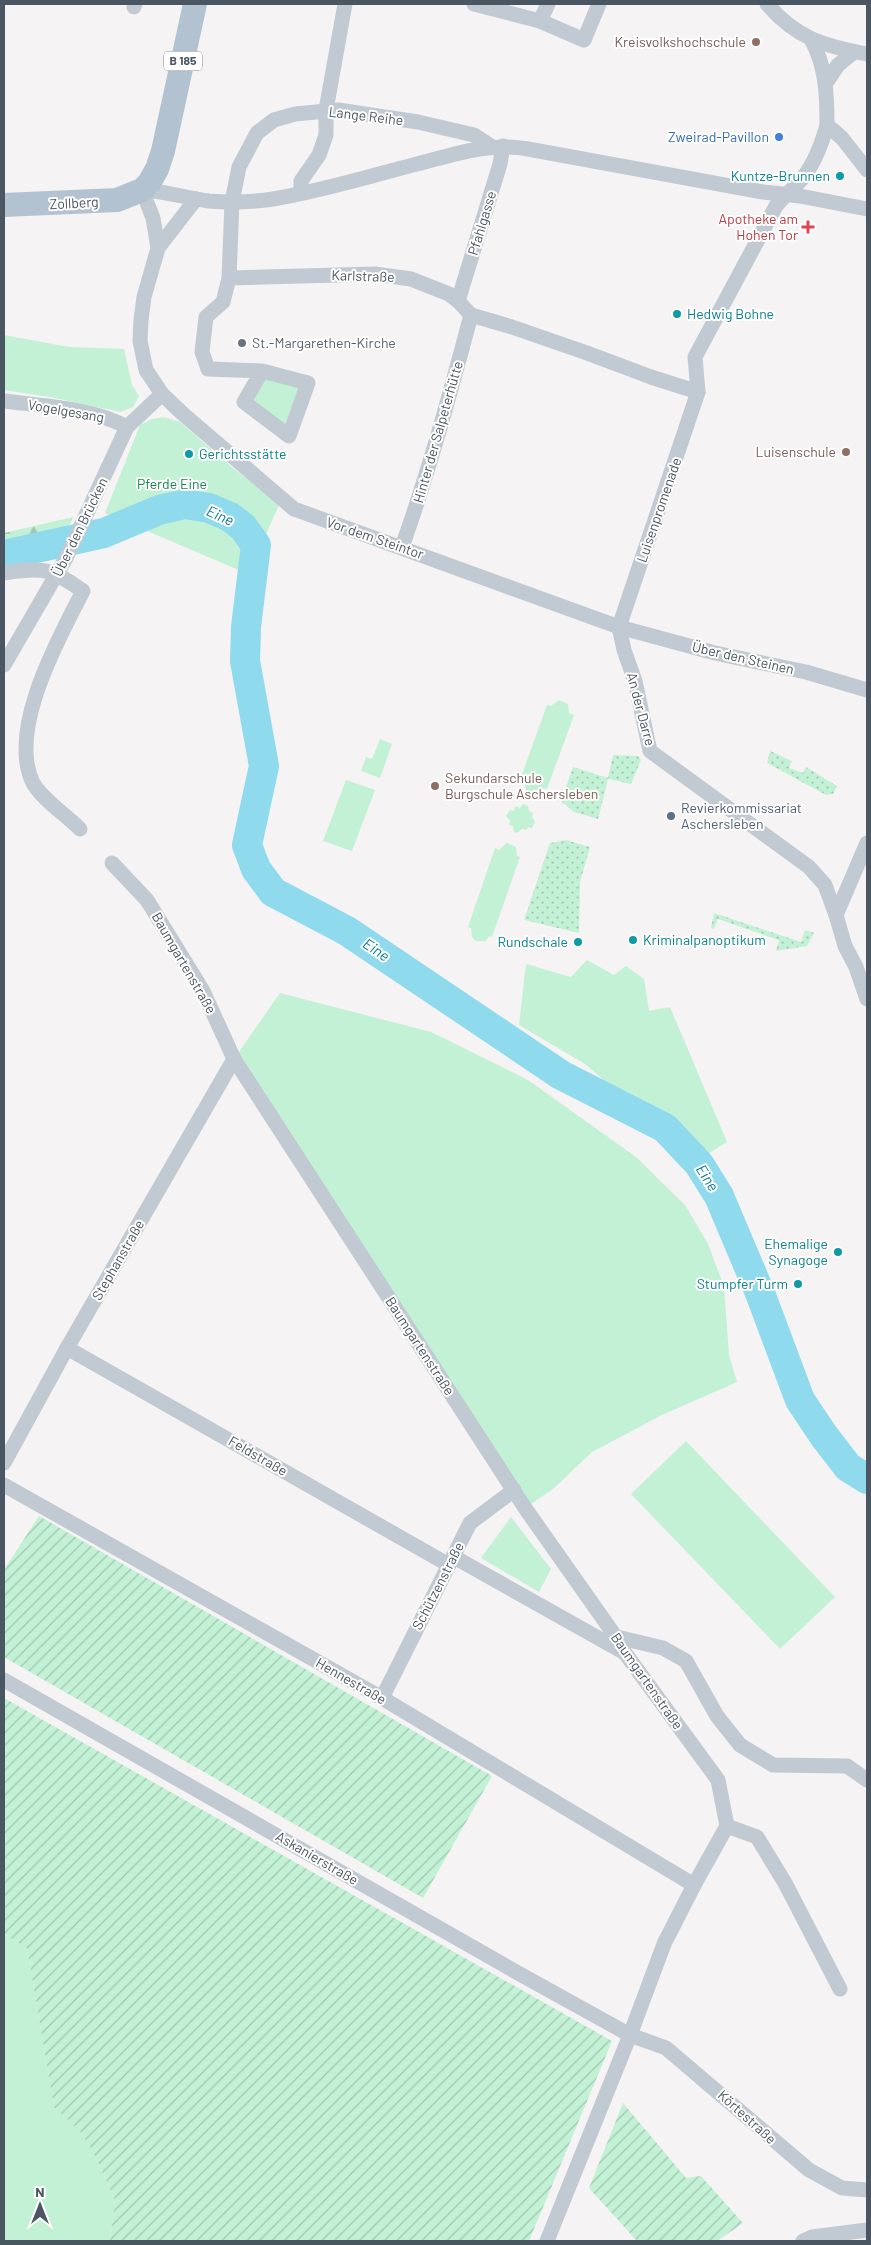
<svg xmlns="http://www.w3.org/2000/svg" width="871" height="2245" viewBox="0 0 871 2245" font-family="Barlow,sans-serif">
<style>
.grass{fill:url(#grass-dots)}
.forest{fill:url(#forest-firs)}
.park{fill:#c3f1d5}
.garden{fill:url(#garden-furrows)}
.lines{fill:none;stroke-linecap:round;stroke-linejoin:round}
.river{stroke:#90daee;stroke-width:30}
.minor{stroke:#c1cad2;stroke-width:15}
.primary{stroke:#b3c2d1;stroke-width:24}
.education-dot{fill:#8d6e63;stroke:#fff;stroke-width:2}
.shop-dot{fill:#3f7fe0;stroke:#fff;stroke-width:2}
.culture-dot{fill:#0f9aa8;stroke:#fff;stroke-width:2}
.health-dot{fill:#e0444e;stroke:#fff;stroke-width:2}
.worship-dot{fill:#6b7280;stroke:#fff;stroke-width:2}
.service-dot{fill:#5c6f8a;stroke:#fff;stroke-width:2}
.labels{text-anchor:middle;stroke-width:4;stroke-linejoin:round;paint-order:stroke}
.shield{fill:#fff;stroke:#808990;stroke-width:1}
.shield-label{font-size:12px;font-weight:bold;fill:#4a5661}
.education-label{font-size:14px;fill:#785e54;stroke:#fff;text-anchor:end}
.street-label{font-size:14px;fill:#4a5661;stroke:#fff}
.shop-label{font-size:14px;fill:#366cbe;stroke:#fff;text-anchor:end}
.culture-label{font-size:14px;fill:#0d838f;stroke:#fff;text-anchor:end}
.health-label{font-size:14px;fill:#be3a42;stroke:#fff;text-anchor:end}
.worship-label{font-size:14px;fill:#5b616d;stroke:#fff;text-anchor:start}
.park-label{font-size:14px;fill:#17864f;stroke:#fff}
.service-label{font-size:14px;fill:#4e5e75;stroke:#fff;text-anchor:start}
.water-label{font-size:15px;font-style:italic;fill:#0c7c9b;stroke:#fff}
</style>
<defs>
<pattern id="grass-dots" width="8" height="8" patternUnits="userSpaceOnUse" patternTransform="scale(1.25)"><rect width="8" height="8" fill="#c3f1d5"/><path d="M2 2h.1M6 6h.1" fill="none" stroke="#a0c6b0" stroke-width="1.8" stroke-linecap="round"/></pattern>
<pattern id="forest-firs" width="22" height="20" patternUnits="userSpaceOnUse" patternTransform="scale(1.25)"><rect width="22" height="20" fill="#c3f1d5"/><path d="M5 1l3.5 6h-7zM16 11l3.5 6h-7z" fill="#a0c6b0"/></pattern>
<pattern id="garden-furrows" width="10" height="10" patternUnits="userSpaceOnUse" patternTransform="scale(1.25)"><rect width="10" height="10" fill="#c3f1d5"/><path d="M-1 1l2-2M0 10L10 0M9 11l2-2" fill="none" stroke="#a0c6b0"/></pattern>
</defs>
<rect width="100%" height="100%" fill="#f5f3f3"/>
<g class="grass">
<path d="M 770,751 L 792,761 L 789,768 L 803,773 L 806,767 L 837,786 L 833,794 L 826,795 L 767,763 Z"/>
<path d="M 613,755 L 638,756 L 641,760 L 631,784 L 608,779 L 598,819 L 574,812 L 561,801 L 573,767 L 608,778 Z"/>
<path d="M 566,840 L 590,847 L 580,882 L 579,933 L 524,920 L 550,843 Z"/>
<path d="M 714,913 L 801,942 L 805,930 L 814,933 L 807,946 L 776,951 L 779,940 L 718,919 L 714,929 L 711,928 Z"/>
</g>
<path class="forest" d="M 73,517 L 56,554 L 4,564 L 4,533 Z"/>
<g class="park">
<path d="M 4,335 L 69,347 L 124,349 L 132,385 L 139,396 L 133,407 L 121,412 L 50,397 L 4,390 Z"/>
<path d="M 265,376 L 300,387 L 284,427 L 249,401 Z"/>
<path d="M 164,417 L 180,422 L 233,468 L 280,503 L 248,574 L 105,513 L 140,425 L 152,419 Z"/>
<path d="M 559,700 L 568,704 L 569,713 L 574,715 L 547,789 L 542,788 C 535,799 524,794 525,782 L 520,780 L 547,705 L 551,706 Z"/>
<path d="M 380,739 L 392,744 L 380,778 L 361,771 L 366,757 L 372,759 Z"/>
<path d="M 346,780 L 375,790 L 352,851 L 323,841 Z"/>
<path d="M 523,804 L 528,806 L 529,811 L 533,813 L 532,817 L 535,822 L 532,828 L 528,827 L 527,830 L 522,829 L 517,833 L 514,832 L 513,826 L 509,825 L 510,821 L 506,816 L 510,810 L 514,811 L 515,806 L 520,808 Z"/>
<path d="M 507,843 L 516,847 L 517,856 L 520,857 L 492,937 L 489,936 L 486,941 L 475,941 L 472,937 L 471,928 L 468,927 L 495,848 L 499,850 Z"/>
<path d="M 587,960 L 614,975 L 626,966 L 644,979 L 649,1011 L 670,1007 L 727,1142 L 698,1160 L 585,1064 L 519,1025 L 526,964 L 571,977 Z"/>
<path d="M 280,993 L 431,1032 L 528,1080 L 636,1157 L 685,1205 L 708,1244 L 724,1286 L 729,1355 L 737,1382 L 662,1415 L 592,1452 L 553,1489 L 525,1508 L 234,1059 Z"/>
<path d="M 686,1441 L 835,1597 L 780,1649 L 631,1494 Z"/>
<path d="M 511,1517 L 551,1569 L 539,1592 L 481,1558 Z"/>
<path d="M 4,1934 L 27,1948 L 54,2106 L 80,2131 L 96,2158 L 115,2200 L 110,2241 L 4,2241 Z"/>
</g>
<g class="garden">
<path d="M 39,1516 L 492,1776 L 423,1898 L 4,1657 L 4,1570 Z"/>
<path d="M 4,1698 L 612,2041 L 529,2241 L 110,2241 L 115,2200 L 96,2158 L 80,2131 L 54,2107 L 27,1948 L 4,1934 Z"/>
<path d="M 623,2103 L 686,2178 L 701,2176 L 743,2223 L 717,2241 L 637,2241 L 589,2188 Z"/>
</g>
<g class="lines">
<path class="river" d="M 4,555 L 104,533 L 159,510 L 185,504 L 209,508 L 230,517 L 243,527 L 256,545 L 246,627 L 245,661 L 264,766 L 247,845 L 256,869 L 273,892 L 347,931 L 561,1075 L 665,1128 L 699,1164 L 719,1196 L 760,1293 L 800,1400 L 824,1436 L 848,1467 L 867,1479"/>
<g class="minor">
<path d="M 474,4 L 540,21 L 584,40 L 599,4"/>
<path d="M 767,4 C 796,38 824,46 867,54"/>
<path d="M 134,7 L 135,4"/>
<path d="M 540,21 L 548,4"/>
<path d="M 812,41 C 826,67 827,95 827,125 L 842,138 L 867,170"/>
<path d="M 826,83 L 838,65 L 854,52"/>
<path d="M 827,125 C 822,143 814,165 801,180 C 793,189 784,196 776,206 L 695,357 L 698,392 L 619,627 L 624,650 L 635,681 L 650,751 L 809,867 L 825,885 L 836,915 L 845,946 L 856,967 L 867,999"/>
<path d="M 491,146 L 474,135 L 418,122 L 338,110 L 295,114 L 274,120 L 257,133 L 239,167 L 232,202 L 229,278 L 375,274 L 411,279 L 449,294 L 458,301 L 471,315 L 512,327 L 587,353 L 651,377 L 698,392"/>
<path d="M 301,193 L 301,181 L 319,155 L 326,135 L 326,110 L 345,4"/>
<path d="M 196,199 L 158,248 L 144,297 L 141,320 L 140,341 L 146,370 L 162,394 L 183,414 L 294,509 L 619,627 L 715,653 L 806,672 L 867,690"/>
<path d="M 158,248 L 153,218 L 142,190 C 165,191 186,198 209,201 C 230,203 252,202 273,199 C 322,191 370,176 417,164 C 456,154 488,142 528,149 L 763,192 L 800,196 L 867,209"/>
<path d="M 229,278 L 223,302 L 206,317 L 202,352 L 208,369 L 262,371 L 308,383 L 289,436 L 244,402 L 262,371"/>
<path d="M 458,301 L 500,164 L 503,146"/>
<path d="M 4,401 C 44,406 91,408 127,427"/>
<path d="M 402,547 C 429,471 450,394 471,315"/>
<path d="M 4,573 C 44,567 50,568 83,591 C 59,638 7,730 33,783 C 41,798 67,816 80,829"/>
<path d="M 4,665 L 66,558 L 127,427 L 162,394"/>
<path d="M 112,863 L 147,900 L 203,991 L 234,1059 L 525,1508 L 611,1630 L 625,1653 L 718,1780 L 727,1826"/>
<path d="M 836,915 L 867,843"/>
<path d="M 67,1348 L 449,1565"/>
<path d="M 4,1463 L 67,1348 L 234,1059"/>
<path d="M 4,1485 L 382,1698 L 694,1885"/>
<path d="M 454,1557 L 625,1653"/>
<path d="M 617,1637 L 663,1648 L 686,1661 L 717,1716 L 740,1745 L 773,1765 L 847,1766 L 867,1780"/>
<path d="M 4,1680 L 518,1973 L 630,2035 L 666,2048 L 809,2170 L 842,2188 L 867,2190"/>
<path d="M 382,1698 L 470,1523 L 514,1490"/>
<path d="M 727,1826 L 757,1837 L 785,1883 L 840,1989"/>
<path d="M 547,2241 L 630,2035 L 664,1944 L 694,1885 L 727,1826"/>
<path d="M 803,2241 L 812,2237 L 867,2230"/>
</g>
<path class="primary" d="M 4,205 L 117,200 L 142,190 L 149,183 L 157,169 L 163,151 L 195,4"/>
</g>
<g class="education-dot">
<circle cx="756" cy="42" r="5"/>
<circle cx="846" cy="452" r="5"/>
<circle cx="435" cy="786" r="5"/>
</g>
<circle class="shop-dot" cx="779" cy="137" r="5"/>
<g class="culture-dot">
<circle cx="840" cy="176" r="5"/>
<circle cx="677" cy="314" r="5"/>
<circle cx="189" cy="454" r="5"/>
<circle cx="633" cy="940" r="5"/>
<circle cx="578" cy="942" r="5"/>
<circle cx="838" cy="1252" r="5"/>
<circle cx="798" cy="1284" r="5"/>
</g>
<path class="health-dot" d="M805.5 219.5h5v5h5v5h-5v5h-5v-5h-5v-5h5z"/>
<circle class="worship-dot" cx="242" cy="343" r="5"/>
<circle class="service-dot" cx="671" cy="816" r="5"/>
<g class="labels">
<rect class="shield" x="164" y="51.5" width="38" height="19" rx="4"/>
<g class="shield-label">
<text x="183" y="65">B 185</text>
</g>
<g class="education-label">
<text x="746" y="47">Kreisvolkshochschule</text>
<text x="836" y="457">Luisenschule</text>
<text x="445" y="783" text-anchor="start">Sekundarschule<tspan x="445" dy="16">Burgschule Aschersleben</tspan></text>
</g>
<g class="street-label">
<text transform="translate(366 116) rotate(7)" y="5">Lange Reihe</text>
<text transform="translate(74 203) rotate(-3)" y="5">Zollberg</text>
<text transform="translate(482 223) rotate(-73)" y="5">Pfahlgasse</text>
<text transform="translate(363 276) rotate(2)" y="5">Karlstraße</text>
<text transform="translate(66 411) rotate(10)" y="5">Vogelgesang</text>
<text transform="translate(438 432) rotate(-74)" y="5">Hinter der Salpeterhütte</text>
<text transform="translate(659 510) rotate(-71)" y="5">Luisenpromenade</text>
<text transform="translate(80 527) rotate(-64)" y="5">Über den Brücken</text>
<text transform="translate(375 538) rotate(19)" y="5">Vor dem Steintor</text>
<text transform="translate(743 658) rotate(13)" y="5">Über den Steinen</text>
<text transform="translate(641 709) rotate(75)" y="5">An der Darre</text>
<text transform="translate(184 963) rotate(60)" y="5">Baumgartenstraße</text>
<text transform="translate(118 1260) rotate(-60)" y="5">Stephanstraße</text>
<text transform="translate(420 1346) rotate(57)" y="5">Baumgartenstraße</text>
<text transform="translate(258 1456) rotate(30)" y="5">Feldstraße</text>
<text transform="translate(438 1586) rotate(-63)" y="5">Schützenstraße</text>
<text transform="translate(351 1681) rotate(30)" y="5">Hennestraße</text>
<text transform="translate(647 1681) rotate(55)" y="5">Baumgartenstraße</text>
<text transform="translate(317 1858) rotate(30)" y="5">Askanierstraße</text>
<text transform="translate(747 2117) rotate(42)" y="5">Körtestraße</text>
</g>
<g class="shop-label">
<text x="769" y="142">Zweirad-Pavillon</text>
</g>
<g class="culture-label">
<text x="830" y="181">Kuntze-Brunnen</text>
<text x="687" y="319" text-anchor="start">Hedwig Bohne</text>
<text x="199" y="459" text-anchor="start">Gerichtsstätte</text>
<text x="643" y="945" text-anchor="start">Kriminalpanoptikum</text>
<text x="568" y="947">Rundschale</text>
<text x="828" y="1249">Ehemalige<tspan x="828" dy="16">Synagoge</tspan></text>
<text x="788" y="1289">Stumpfer Turm</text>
</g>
<g class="health-label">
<text x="798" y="224">Apotheke am<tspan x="798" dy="16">Hohen Tor</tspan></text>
</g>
<g class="worship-label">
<text x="252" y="348">St.-Margarethen-Kirche</text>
</g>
<g class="park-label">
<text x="172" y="489">Pferde Eine</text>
</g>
<g class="service-label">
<text x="681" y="813">Revierkommissariat<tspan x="681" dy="16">Aschersleben</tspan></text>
</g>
<g class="water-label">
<text transform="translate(220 516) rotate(24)" y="5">Eine</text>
<text transform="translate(376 950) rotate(34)" y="5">Eine</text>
<text transform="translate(707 1178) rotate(57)" y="5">Eine</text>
</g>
</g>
<rect width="871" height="2245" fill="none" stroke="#4a5661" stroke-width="10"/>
<g transform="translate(40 2205)" stroke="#ffffff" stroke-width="4" paint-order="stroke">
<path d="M0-4L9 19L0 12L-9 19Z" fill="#4a5661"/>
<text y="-8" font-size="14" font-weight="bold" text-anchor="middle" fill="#4a5661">N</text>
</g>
</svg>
